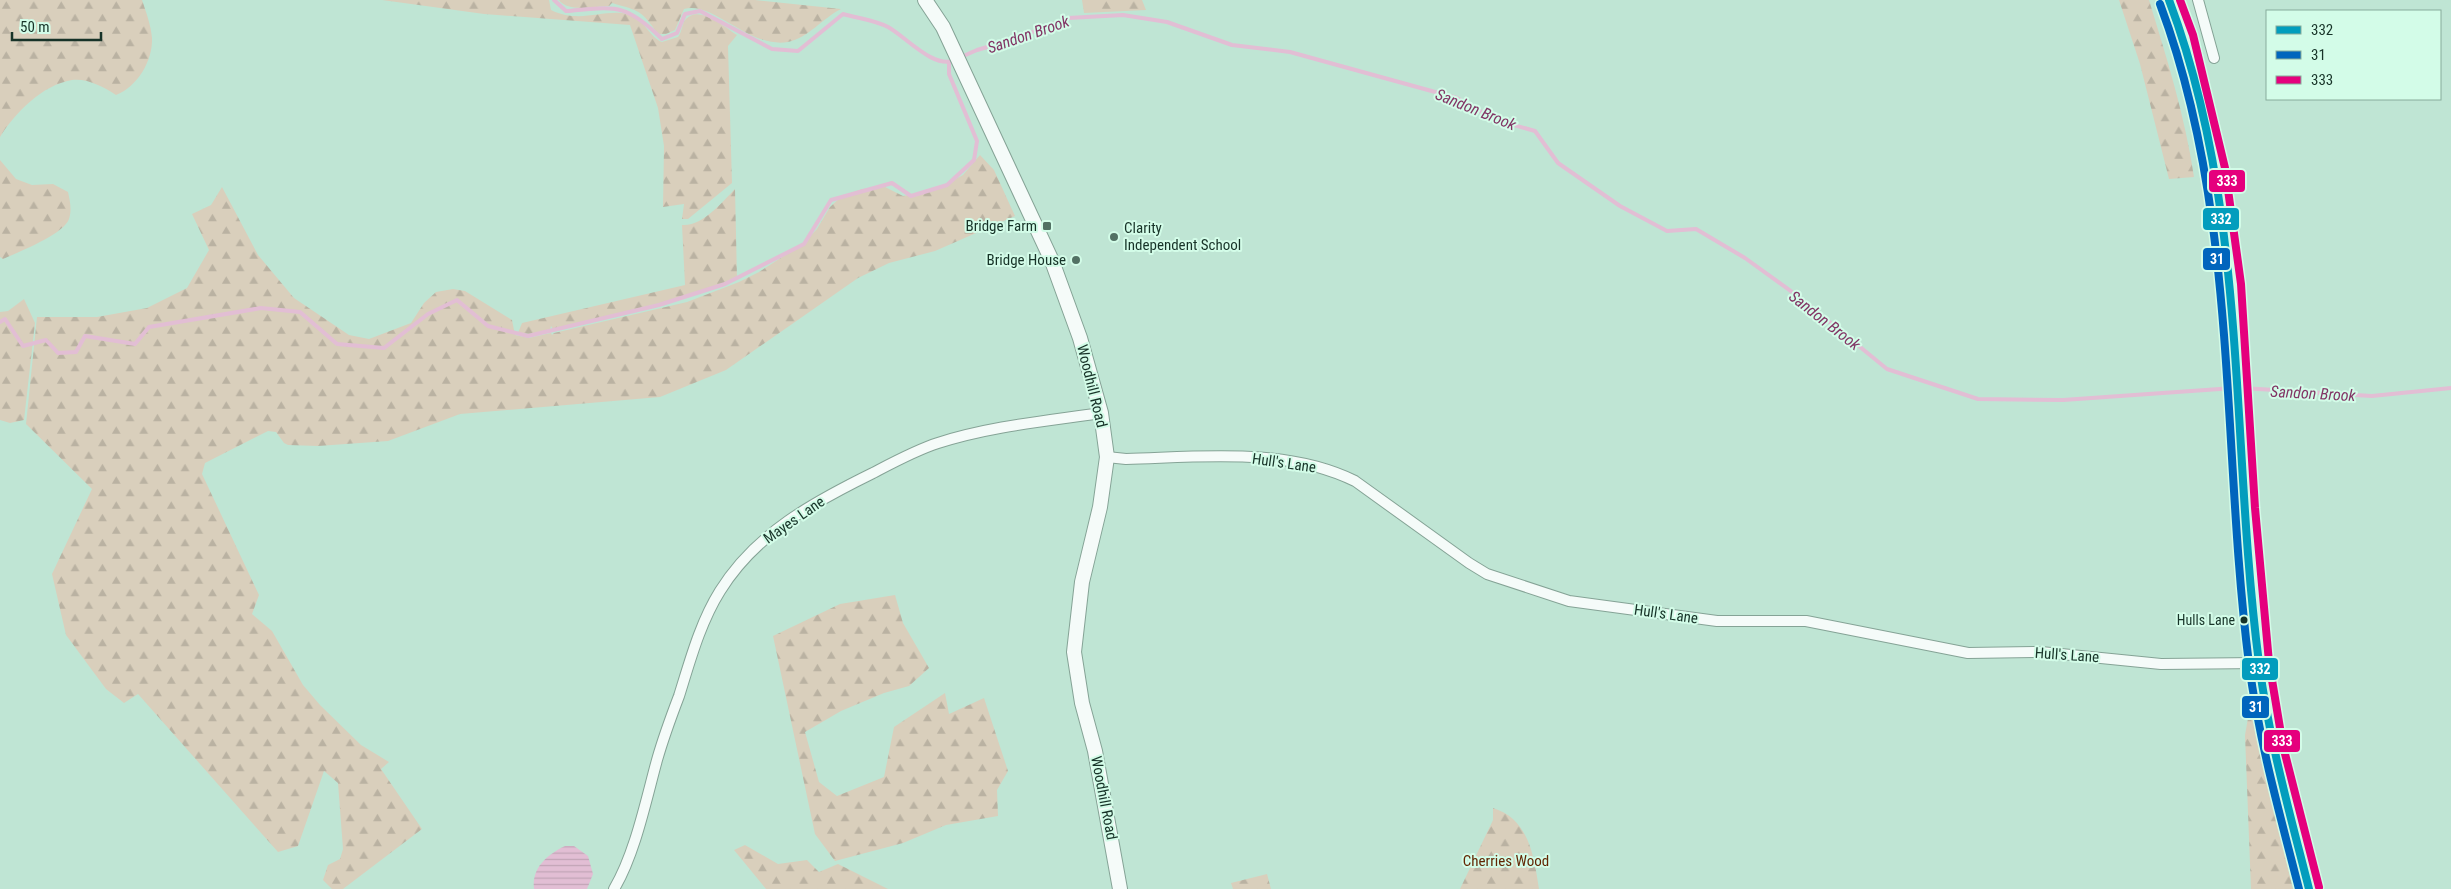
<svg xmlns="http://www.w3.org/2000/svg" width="2451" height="889" viewBox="0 0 2451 889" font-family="'Roboto Condensed',sans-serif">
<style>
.forest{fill:url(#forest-firs)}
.water{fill:url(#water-rules)}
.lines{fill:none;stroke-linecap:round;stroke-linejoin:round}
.stream{stroke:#e2bed4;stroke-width:4}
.street-casing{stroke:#85a396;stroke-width:12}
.secondary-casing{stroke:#85a396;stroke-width:16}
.primary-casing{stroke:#b1c5bd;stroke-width:18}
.street{stroke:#f5fbf9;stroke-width:10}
.secondary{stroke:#f5fbf9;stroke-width:14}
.primary{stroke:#e1eee8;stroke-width:15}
.bus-1-casing{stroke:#d3fce8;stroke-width:11}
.bus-2-casing{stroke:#d3fce8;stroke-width:11}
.bus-3-casing{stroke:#d3fce8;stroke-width:11}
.bus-1{stroke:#029dbd;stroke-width:8}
.bus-2{stroke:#0065bd;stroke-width:8}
.bus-3{stroke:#e5007d;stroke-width:8}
.poi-dot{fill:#527164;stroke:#d3fce8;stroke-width:2}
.bus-dot{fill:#173328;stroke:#d3fce8;stroke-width:2}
.labels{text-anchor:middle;stroke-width:4;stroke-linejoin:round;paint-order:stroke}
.bus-label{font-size:14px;fill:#173328;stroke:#d3fce8;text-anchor:end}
.poi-label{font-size:15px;fill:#173328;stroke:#d3fce8;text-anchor:end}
.street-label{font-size:15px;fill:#173328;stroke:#d3fce8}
.park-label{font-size:15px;fill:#622603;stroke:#d3fce8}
.water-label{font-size:16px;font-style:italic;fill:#823565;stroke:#d3fce8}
.line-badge{stroke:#d3fce8;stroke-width:2}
.badge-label{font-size:14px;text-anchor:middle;font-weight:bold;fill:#fff}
</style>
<defs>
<pattern id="forest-firs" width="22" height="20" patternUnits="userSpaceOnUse" patternTransform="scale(1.25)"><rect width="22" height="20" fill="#d9cfbc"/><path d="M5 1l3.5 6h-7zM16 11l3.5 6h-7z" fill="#bab2a2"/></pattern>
<pattern id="water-rules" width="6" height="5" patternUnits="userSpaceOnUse" patternTransform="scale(1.25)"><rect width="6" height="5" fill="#e2bed4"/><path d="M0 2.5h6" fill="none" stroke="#c1a4b6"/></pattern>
</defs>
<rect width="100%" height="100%" fill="#bfe5d4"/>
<g class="forest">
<path d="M 0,0 L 142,0 C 146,12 151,25 152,38 C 153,61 137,87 116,95 C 104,87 87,78 72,80 C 42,85 15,113 0,137 Z"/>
<path d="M 382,0 L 549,0 L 551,10 C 582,25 605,7 631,15 C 644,19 649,37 662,42 L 678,37 C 682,32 682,23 686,19 C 699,4 726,28 737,35 L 728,46 L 732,183 L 688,219 L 682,219 L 684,204 L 663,207 L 664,146 L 658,108 L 630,25 L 484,14 Z"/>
<path d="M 559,0 L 755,0 L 841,9 C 823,18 808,38 788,42 C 750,49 712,0 684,9 L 675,30 L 666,34 L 658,34 C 641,10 640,11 612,3 L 609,6 C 596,6 568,13 559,0 Z"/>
<path d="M 1082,0 L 1142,0 L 1146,10 L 1084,13 Z"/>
<path d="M 2119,0 L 2149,0 C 2167,59 2185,116 2194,177 L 2169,179 L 2140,64 Z"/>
<path d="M 980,155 L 994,170 L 1015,216 L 935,251 L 889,263 L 858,278 L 726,370 L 660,397 L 460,414 L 388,441 L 318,446 L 288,445 L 284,443 L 276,432 L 268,431 L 205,463 L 202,474 L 259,595 L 252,614 L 272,631 L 303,685 L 320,705 L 361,745 L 389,762 L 381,769 L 422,829 L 343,889 L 332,889 L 323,880 L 328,865 L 340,859 L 343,849 L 338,783 L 324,771 L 298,846 L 278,852 L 138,694 L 124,703 L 106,689 L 66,635 L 52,574 L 92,489 L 26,424 L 37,317 L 97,317 L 147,308 L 187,288 L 209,250 L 192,214 L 211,205 L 222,187 L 258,255 L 294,298 L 349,335 L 369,339 L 411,323 L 424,303 L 436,292 L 453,289 L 465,291 L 512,320 L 515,335 L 529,338 L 551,333 L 552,335 L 554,333 L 687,302 L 739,282 L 759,272 L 804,243 L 817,229 L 830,207 L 842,196 L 862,189 L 885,187 L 903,196 L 936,190 L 963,175 Z"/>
<path d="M 0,160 L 16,179 L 32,185 L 53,184 L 68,192 C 70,201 72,210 69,219 C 63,235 18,252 3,259 L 0,257 Z"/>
<path d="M 735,189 L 737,279 L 685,297 L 553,329 L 551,326 L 550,330 L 530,334 L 518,333 L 522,323 L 685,285 L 682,225 C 702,227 722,202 735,189 Z"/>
<path d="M 24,299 L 35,323 L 24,420 L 10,423 L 0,420 L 0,312 L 8,311 Z"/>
<path d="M 895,595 L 903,623 L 929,668 L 909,686 L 884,693 L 841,711 L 805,732 L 819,782 L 837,796 L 884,777 L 894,727 L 945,693 L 949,714 L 984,698 L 1008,771 L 997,790 L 998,816 L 946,825 L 903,843 L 835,861 L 815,834 L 773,636 L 840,604 Z"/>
<path d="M 2250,707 L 2293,889 L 2251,889 L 2245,735 Z"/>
<path d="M 1493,808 C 1529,819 1534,856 1539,889 L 1460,889 L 1493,820 Z"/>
<path d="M 745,845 L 778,864 L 807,860 L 819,872 L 838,864 L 888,889 L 766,889 L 734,850 Z"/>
<path d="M 1267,874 L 1271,889 L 1233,889 L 1231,883 Z"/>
</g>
<path class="water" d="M 565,846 L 574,846 L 588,856 L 593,874 L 587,889 L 534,889 C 531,868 548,854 565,846 Z"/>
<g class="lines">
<g class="stream">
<path d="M 554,0 L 566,11 C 615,7 625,2 662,39 L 677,33 L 685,14 L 700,11 L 772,49 L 798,51 L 843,14 C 857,18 875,20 888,27 C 905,36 934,70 955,60"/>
<path d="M 961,57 L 977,50 L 1015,39 L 1068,18 L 1123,15 L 1167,22 L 1232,45 L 1290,52 L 1457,98 L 1496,120 L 1535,131 L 1558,163 L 1620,206 L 1667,231 L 1696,229 L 1745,258 L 1799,297 L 1887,369 L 1978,399 L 2063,400 L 2234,388"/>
<path d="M 0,322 L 5,319 L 23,346 L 46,340 L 58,353 L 76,352 L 85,336 L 135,344 L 149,327 L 261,308 L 300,312 L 337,344 L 384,348 L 428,314 L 457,300 L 488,326 L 528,336 L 659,305 L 725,284 L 804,244 L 831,200 L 892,183 L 911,196 L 947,185 L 974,160 L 977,141 L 949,74 L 949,63"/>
<path d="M 2241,388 L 2372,396 L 2451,388"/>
</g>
<defs>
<g id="street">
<path d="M 2198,0 L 2214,58"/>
<path d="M 1107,457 L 1126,459 C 1201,457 1286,447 1355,481 L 1469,563 L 1487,574 L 1569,601 L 1717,621 L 1806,621 L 1968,653 L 2041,652 L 2161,664 L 2259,663"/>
<path d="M 614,889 C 635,854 646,800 657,760 C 663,739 671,717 679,696 C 690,661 700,623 720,591 C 756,533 814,502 873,473 C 894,462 916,450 938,443 C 991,426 1047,421 1101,413"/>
</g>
<path id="secondary" d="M 925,0 L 943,27 L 1052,261 L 1080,338 L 1101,413 L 1107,457 L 1100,507 L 1082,582 L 1074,652 L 1082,703 L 1095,751 L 1120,889"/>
<path id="primary" d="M 2169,0 L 2183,37 L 2215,169 L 2231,285 L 2245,509 L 2259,663 L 2273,748 L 2309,889"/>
</defs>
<use href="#street" class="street-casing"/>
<use href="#secondary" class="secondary-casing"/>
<use href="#primary" class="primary-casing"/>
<use href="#street" class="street"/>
<use href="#secondary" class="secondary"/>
<use href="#primary" class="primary"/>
<defs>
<path id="bus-1" d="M 2169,0 C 2249,212 2230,442 2259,663 C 2269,740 2290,814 2309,889"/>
<path id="bus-2" d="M 2160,4 C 2239,214 2221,444 2249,664 C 2259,741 2280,815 2299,889"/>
<path id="bus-3" d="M 2180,0 L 2193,35 L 2225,168 L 2241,284 L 2255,508 L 2269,662 L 2283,746 L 2319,887"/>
</defs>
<use href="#bus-1" class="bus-1-casing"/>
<use href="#bus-2" class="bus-2-casing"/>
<use href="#bus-3" class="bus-3-casing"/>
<use href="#bus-1" class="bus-1"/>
<use href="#bus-2" class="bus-2"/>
<use href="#bus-3" class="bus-3"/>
</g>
<g class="poi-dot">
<rect x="1042" y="221" width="10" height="10" rx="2.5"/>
<circle cx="1114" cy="237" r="5"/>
<circle cx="1076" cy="260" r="5"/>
</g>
<circle class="bus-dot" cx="2244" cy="620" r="4.5"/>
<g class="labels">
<g class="bus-label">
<text x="2235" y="625">Hulls Lane</text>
</g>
<g class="poi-label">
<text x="1037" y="231">Bridge Farm</text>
<text x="1124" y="233" text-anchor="start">Clarity<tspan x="1124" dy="17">Independent School</tspan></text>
<text x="1066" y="265">Bridge House</text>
</g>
<g class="street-label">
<text transform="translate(1092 386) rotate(76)" y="5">Woodhill Road</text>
<text transform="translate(1284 463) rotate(8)" y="5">Hull's Lane</text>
<text transform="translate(794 520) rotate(-35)" y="5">Mayes Lane</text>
<text transform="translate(1666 614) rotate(8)" y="5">Hull's Lane</text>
<text transform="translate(2067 655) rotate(4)" y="5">Hull's Lane</text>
<text transform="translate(1104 798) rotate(79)" y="5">Woodhill Road</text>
</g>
<g class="park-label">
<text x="1506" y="866">Cherries Wood</text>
</g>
<g class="water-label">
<text transform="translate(1028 34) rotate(-19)" y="6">Sandon Brook</text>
<text transform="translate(1476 109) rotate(22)" y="6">Sandon Brook</text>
<text transform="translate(1825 320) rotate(38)" y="6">Sandon Brook</text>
<text transform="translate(2313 393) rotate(3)" y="6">Sandon Brook</text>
</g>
</g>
<g class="line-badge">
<rect x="2208" y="169" width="38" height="24" rx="5" fill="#e5007d"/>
<rect x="2202" y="207" width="38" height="24" rx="5" fill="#029dbd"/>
<rect x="2202" y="247" width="29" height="24" rx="5" fill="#0065bd"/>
<rect x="2241" y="657" width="38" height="24" rx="5" fill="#029dbd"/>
<rect x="2241" y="695" width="29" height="24" rx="5" fill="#0065bd"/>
<rect x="2263" y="729" width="38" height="24" rx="5" fill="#e5007d"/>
</g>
<g class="badge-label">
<text x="2227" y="186">333</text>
<text x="2221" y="224">332</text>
<text x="2217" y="264">31</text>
<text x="2260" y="674">332</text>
<text x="2256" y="712">31</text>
<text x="2282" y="746">333</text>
</g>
<rect x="2266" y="10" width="175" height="90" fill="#d3fce8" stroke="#88ac9b"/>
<rect x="2276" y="26" width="25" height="8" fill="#029dbd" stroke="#88ac9b"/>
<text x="2311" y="35" font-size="15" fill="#173328">332</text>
<rect x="2276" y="51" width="25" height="8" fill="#0065bd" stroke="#88ac9b"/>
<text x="2311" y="60" font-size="15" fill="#173328">31</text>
<rect x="2276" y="76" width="25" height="8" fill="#e5007d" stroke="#88ac9b"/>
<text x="2311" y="85" font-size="15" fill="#173328">333</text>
<path d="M12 32v8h89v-8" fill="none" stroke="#173328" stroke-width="2.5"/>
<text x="20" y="32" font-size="15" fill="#173328" stroke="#d3fce8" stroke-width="4" paint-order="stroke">50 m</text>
</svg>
